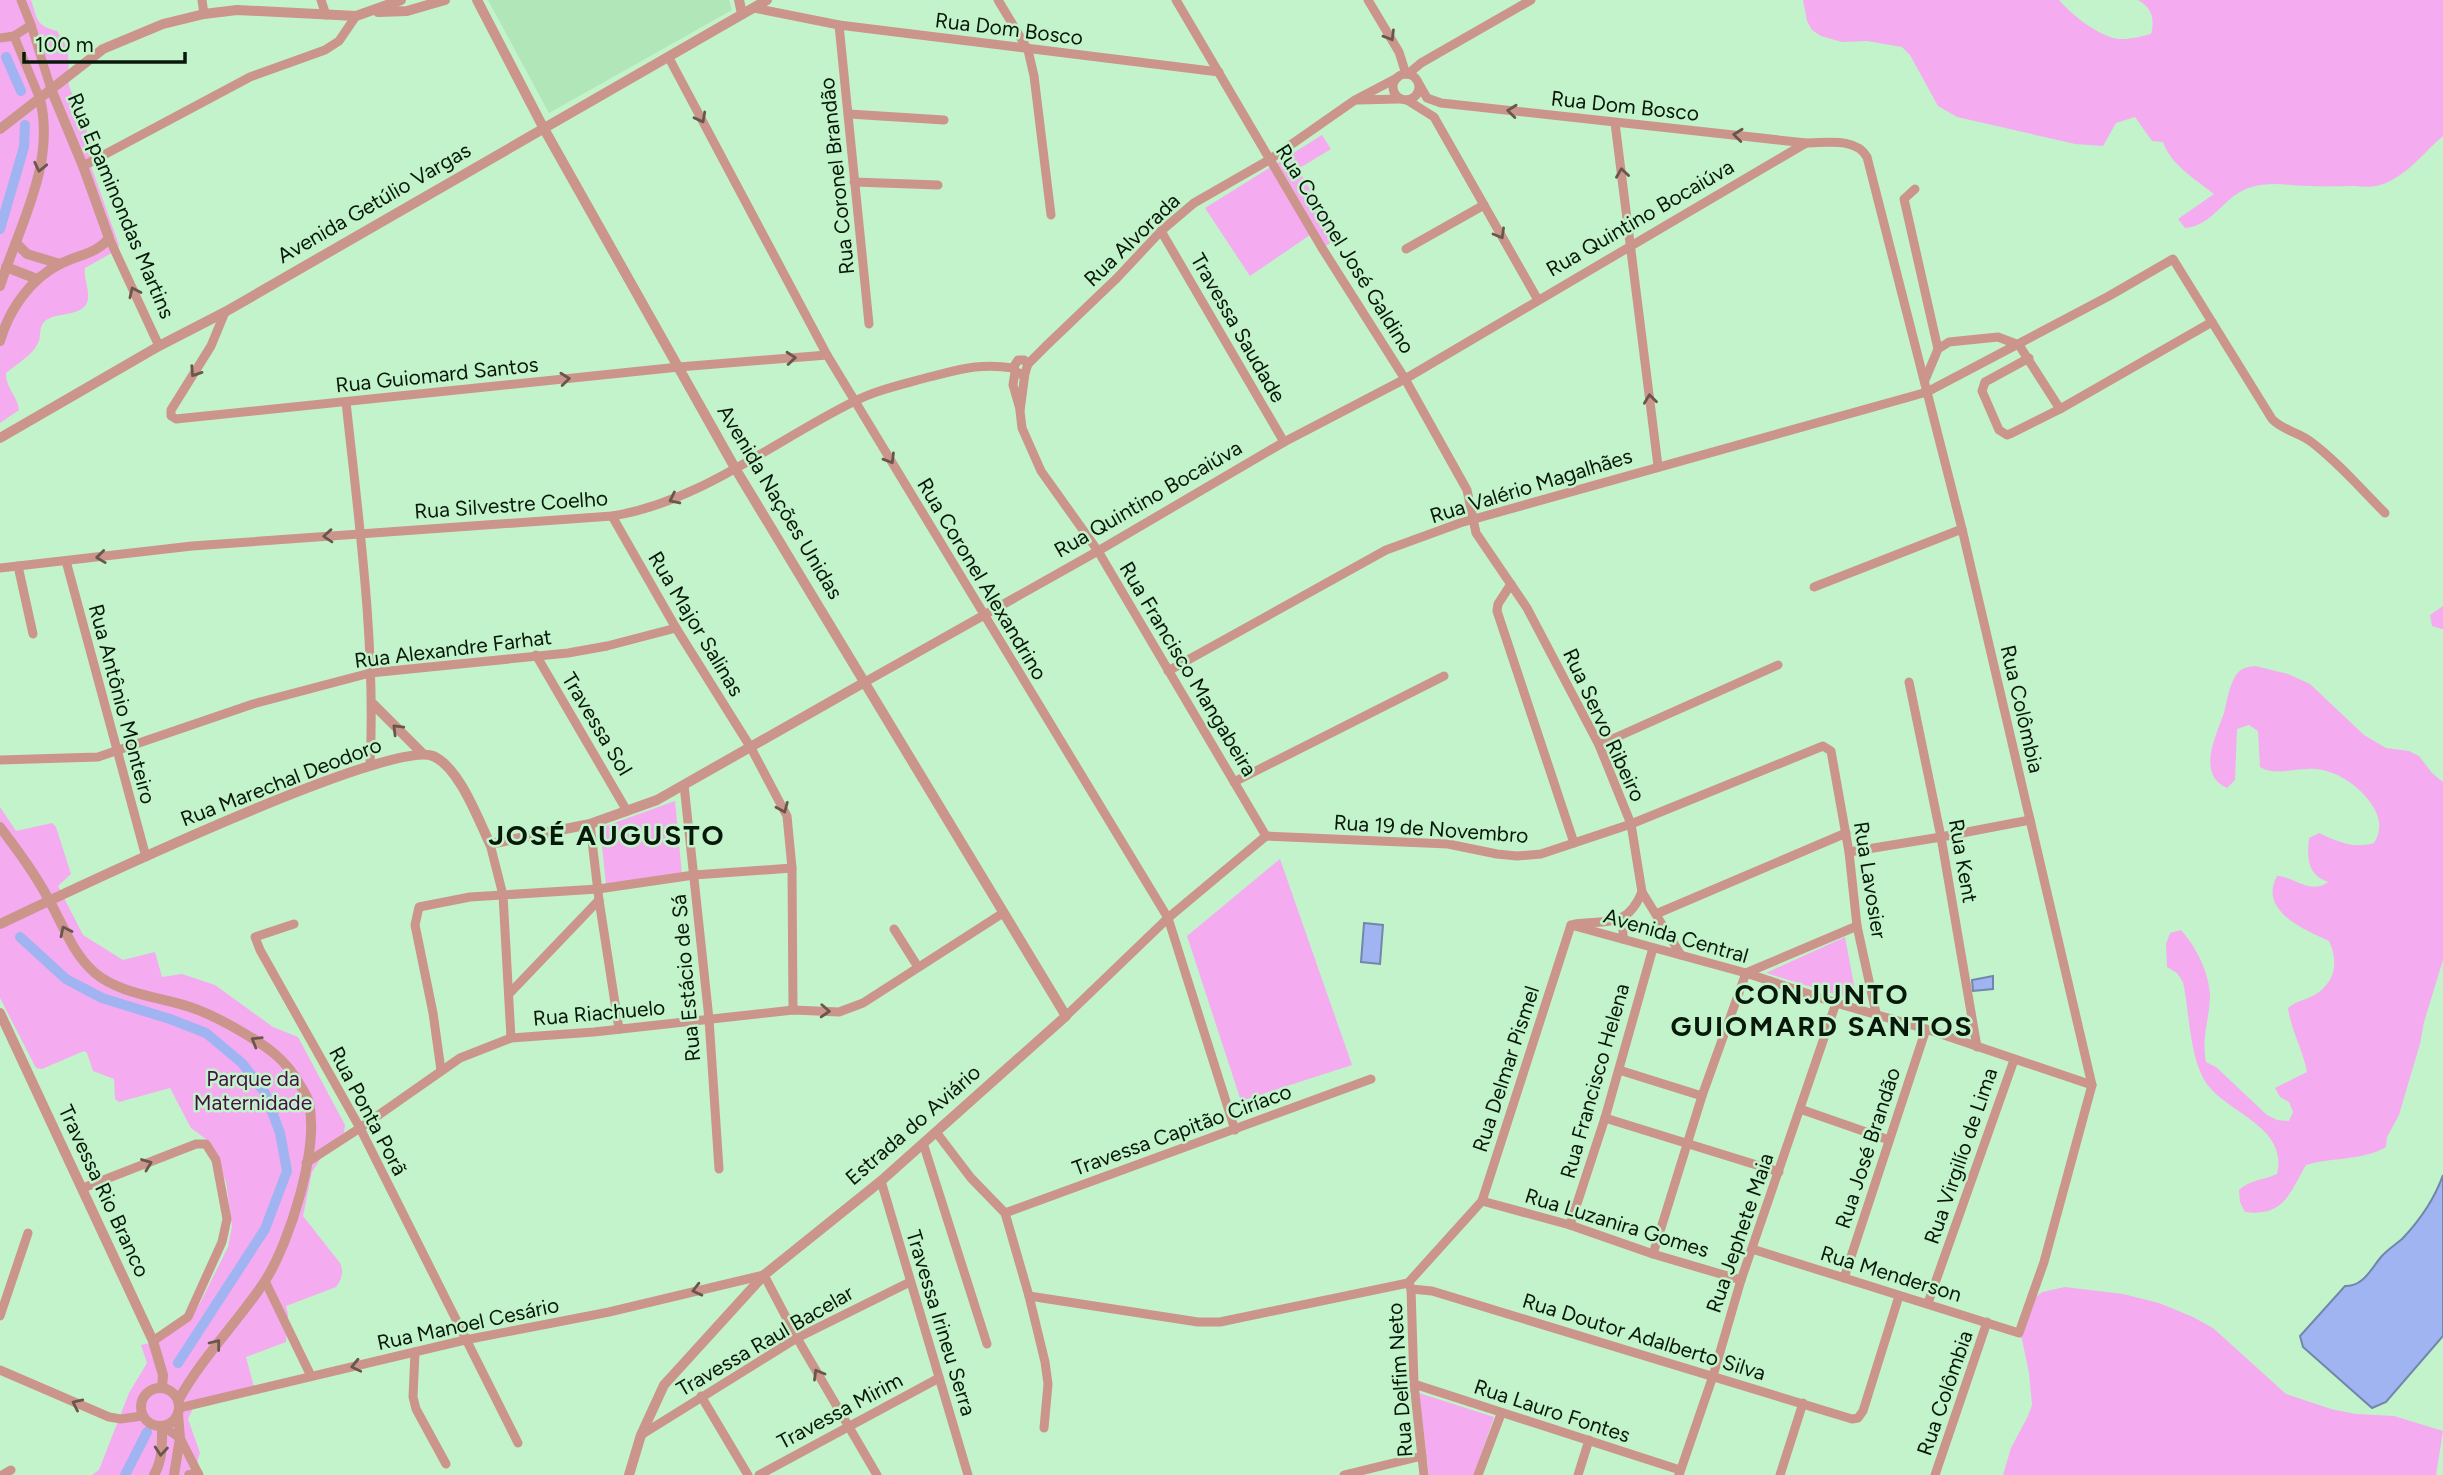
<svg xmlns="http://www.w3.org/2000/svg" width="2443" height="1475" viewBox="0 0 2443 1475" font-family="Figtree,sans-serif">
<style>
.built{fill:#b1e6b9}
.green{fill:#f5abf0}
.water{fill:#9fb4f1;stroke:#7286ac;stroke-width:2}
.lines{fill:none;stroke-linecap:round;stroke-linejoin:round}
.canal{stroke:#9fb4f1;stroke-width:10}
.minor{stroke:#cb958c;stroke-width:9}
.tertiary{stroke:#cb958c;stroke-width:10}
.oneway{stroke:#6a574c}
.labels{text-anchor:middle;stroke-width:5;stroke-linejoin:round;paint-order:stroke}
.street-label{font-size:21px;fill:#08190b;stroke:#c3f3ca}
.park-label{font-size:21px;fill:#460f44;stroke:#c3f3ca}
.district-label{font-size:28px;font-weight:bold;letter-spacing:2px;fill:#08190b;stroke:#c3f3ca}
</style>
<rect width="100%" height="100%" fill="#c3f3ca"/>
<path class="built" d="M 488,0 L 729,0 L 732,10 L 549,113 Z"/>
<g class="green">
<path d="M 0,0 L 31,0 C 38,20 35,25 57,31 L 68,49 L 69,86 L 92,144 L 92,169 L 119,245 L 117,250 L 85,268 C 83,280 93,296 85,306 C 75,317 54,312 44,322 C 38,328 42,337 38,343 C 33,355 15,365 6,373 C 5,387 18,397 19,410 L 0,423 Z"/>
<path d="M 1803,0 L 2059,0 C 2072,15 2094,32 2113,38 C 2124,41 2140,37 2151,34 C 2155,19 2152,8 2138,0 L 2443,0 L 2443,136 C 2425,151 2412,170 2390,181 C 2377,188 2367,187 2354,186 C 2340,186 2325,187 2310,186 C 2290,186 2272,181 2252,187 C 2224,194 2214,226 2185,228 L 2178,219 L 2214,194 C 2195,179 2171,165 2163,142 L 2152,141 L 2135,117 L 2116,123 L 2103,146 L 2075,144 L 1957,117 L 1938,106 L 1910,55 L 1902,47 L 1867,41 L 1842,42 L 1821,36 L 1812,30 L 1807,21 Z"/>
<path d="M 1322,135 L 1331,149 L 1298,169 L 1339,238 L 1322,248 L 1310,235 L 1250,276 L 1205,208 Z"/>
<path d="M 2443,606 L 2443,629 L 2442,629 L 2432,626 L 2430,615 Z"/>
<path d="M 2255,666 L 2288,674 L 2310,684 L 2364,735 L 2386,748 L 2409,751 L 2419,756 L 2432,773 L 2443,782 L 2443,960 L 2424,1022 L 2420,1044 L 2406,1091 L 2399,1115 L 2387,1137 L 2386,1147 C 2362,1161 2332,1157 2306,1165 C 2289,1194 2284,1217 2245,1212 L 2240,1202 L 2239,1190 C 2249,1180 2264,1180 2277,1174 C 2288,1130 2235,1115 2212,1090 C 2189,1067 2190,1013 2183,982 L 2177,973 L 2167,967 L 2166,944 L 2170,933 L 2181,930 C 2196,947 2209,972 2210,995 C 2210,1019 2201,1035 2206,1062 L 2216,1067 L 2267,1115 L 2277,1120 L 2289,1121 L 2293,1112 L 2289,1102 L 2280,1097 L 2275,1088 L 2307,1072 C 2303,1050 2291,1030 2288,1008 C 2299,999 2309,1000 2319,992 C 2336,979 2338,960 2329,941 C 2305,930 2258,911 2277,876 C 2296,877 2310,895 2328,882 C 2307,874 2307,858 2309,838 L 2319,833 C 2338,842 2353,849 2374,843 C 2381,831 2381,821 2374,808 C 2361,786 2333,767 2307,769 C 2290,769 2275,776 2260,767 L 2258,731 L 2249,725 L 2237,729 L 2235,780 L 2227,788 C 2196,774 2216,736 2224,713 C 2227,701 2229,686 2236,675 C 2241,668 2247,667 2255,666 Z"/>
<path d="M 675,801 L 682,875 L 606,884 L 600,828 Z"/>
<path d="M 0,807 L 16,831 L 52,823 L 56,827 L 71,874 L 58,886 L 83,935 L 123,960 L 155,952 L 162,977 L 182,974 L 215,985 L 273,1027 L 298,1037 L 345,1125 L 344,1133 L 331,1142 L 312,1172 L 303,1216 L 340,1263 C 344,1272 342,1279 336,1287 L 286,1306 L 288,1314 L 286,1342 L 246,1357 L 254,1387 L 197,1400 L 188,1419 L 200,1453 L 193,1475 L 92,1475 L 99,1470 L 129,1393 L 147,1363 L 141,1345 L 159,1341 L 190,1319 L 200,1303 L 228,1247 L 232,1226 L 226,1182 L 210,1142 L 191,1128 L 170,1088 L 119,1102 L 115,1099 L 114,1079 L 93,1071 L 87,1053 L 84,1051 L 42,1069 L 36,1068 L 0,998 Z"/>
<path d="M 1280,859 L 1352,1065 L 1241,1101 L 1187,936 Z"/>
<path d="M 1845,937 L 1857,1001 L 1766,973 Z"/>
<path d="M 2065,1287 L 2123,1294 L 2159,1303 L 2193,1317 L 2213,1328 L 2286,1394 L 2331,1409 L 2356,1414 L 2394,1416 L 2443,1431 L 2436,1475 L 2003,1475 L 2011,1448 L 2028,1416 L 2032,1405 L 2029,1373 L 2020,1330 L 2034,1299 L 2042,1292 Z"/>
<path d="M 1419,1393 L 1494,1417 L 1474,1475 L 1429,1475 Z"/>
</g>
<g class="water">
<path d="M 1364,923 L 1383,925 L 1380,964 L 1361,962 Z"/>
<path d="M 1993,976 L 1993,989 L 1973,991 L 1972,980 Z"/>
<path d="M 2443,1175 L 2443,1336 L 2386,1402 L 2372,1408 L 2303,1347 L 2300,1336 L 2345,1286 C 2363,1287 2371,1269 2381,1257 C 2387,1250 2395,1245 2402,1239 C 2420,1220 2434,1200 2443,1175 Z"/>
</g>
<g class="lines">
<g class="canal">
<path d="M 6,57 L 21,91"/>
<path d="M 0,229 L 24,147 L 25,125"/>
<path d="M 20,937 L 66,979 L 102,998 L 170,1019 L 206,1033 L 242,1063 L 265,1093 L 280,1133 L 287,1171 L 265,1229 L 178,1363"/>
<path d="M 125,1475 L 147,1432"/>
</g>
<g class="minor">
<path d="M 21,0 L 31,25 L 51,89"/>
<path d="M 202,0 L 204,14"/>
<path d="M 321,0 L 326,15"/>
<path d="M 998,0 L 1028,50 L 1034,76 L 1051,215"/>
<path d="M 1176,0 L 1322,248 L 1405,379 L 1467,490 L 1476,533 L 1527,608 L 1599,745 L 1631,824 L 1642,892 L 1681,955"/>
<path d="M 1368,0 L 1399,52 L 1406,74"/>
<path d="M 754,8 L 839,25 L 1219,72"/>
<path d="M 839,25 L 869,324"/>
<path d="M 14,36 L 31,25"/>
<path d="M 0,38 L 14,36 L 40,99"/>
<path d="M 669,58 L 827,355 L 1168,918 L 1235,1130"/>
<path d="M 1408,74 L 1421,63 L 1531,0"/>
<circle cx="1406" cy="87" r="13"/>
<path d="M 1419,84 L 1427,98 L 1441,103 L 1806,143 C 1826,143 1856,137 1867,157 L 1962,529 L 2092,1085 L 2044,1262 L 2019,1333 L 1752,1249"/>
<path d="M 1357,100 L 1400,99"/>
<path d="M 1407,100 L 1434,117 L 1538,300"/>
<path d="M 849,114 L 944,120"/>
<path d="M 1615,123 L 1658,466"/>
<path d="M 83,166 L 250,77 L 325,50 L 339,41 L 356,16"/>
<path d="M 854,182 L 938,185"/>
<path d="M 1915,189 L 1904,199 L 1938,349"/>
<path d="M 1161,231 L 1284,442"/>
<path d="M 109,238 L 159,346"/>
<path d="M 1406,249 L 1484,205"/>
<path d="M 225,312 L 211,346 L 171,410 L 171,416 L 176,419 L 679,367 L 827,355"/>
<path d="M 2029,358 L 1985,382 L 1982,391 L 1999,430 L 2007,435 L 2012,433 L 2060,409"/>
<path d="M 1028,364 L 1024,360 L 1018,360 L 1013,368 L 1019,374 L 1025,373 L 1028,364 L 1046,346 L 1117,278 L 1161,231 L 1194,203 L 1269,160 L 1355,100 L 1397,78"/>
<path d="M 1015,372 L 1013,385 L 1020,409"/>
<path d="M 1025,373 L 1020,411 L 1022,428 L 1041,471 L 1098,551 L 1266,836"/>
<path d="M 1925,380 L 1938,349 L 1949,342 L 1998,337 L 2019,345 L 2060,409 L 2212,322"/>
<path d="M 346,402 C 359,523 376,645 370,766"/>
<path d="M 612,516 L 676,628 L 751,748 L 787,816 L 792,868 L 793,1010"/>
<path d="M 66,561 L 146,857"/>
<path d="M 18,566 L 33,634"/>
<path d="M 0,568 L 192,546 L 612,516 C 698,503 776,440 853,402 C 876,390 904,384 929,377 C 962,369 980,363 1013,368"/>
<path d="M 1511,584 L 1498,604 L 1497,611 L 1574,843"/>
<path d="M 1814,587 L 1962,529"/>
<path d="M 536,655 L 627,811"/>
<path d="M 1168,671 L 1386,550 L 1460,523 L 1927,392 L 2109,296 L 2173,259 L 2272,419 C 2282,430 2298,432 2310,441 C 2337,461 2361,489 2385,513"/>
<path d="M 865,682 L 1098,551 L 1284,442 L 1405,379 L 1806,143"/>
<path d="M 1909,682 L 1941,837 L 1977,1047"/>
<path d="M 1599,745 L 1778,665"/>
<path d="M 0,760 L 98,757 L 253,704 L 370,673 L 568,653 L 607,646 L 676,628"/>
<path d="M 1234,782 L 1444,676"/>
<path d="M 684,785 L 709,1019 L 719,1169"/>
<path d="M 590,824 L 599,900 L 619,1029"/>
<path d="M 1266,836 L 1448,844 L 1497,854 L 1517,856 L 1541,854 L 1631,824 L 1823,746 L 1831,751 L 1849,852 L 1857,926 L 1876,1013"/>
<path d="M 490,844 L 503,895 L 511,1038"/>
<path d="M 1849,852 L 1941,837 L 2030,820"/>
<path d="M 1656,914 L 1846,833"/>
<path d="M 1623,918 L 1623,939"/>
<path d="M 294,924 L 255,937 L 260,950 L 360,1128 L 518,1443"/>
<path d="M 1575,924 C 1608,920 1627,928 1642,892"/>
<path d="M 1571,925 L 1746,973 L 1836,1003 L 1926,1029 L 2092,1085"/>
<path d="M 894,929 L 918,967"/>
<path d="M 509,994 L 599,900"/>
<path d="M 1066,1016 L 1168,918 L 1266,836"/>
<path d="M 441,1070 L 433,1013 L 415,925 L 419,907 L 470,897 L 598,889 L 694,875 L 792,868"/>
<path d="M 1619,1070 L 1702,1096"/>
<path d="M 1800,1109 L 1889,1140"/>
<path d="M 1605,1118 L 1779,1172"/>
<path d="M 936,1132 L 971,1178 L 1005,1213 L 1029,1296 L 1045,1362 L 1048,1384 L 1044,1428"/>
<path d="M 923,1143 L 987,1344"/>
<path d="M 306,1163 L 360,1128 L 460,1058 L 511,1038 L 594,1032 L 793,1010 L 839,1012 L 863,1003 L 1003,913"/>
<path d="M 881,1181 L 968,1475"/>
<path d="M 83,1188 L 196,1144 L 206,1144 L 216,1160 L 227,1219 L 222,1242 L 188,1317 L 153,1341"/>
<path d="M 1482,1201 L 1570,1225 L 1653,1254 L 1741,1280"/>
<path d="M 1005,1213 L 1371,1079"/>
<path d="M 1570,1225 L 1605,1118 L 1653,948"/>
<path d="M 1653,1254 L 1702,1096 L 1746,973 L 1857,926"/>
<path d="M 1844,1278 L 1926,1029"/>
<path d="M 265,1281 L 311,1376"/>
<path d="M 1408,1283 L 1482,1201 L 1571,925"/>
<path d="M 1409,1284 L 1411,1289 L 1414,1384 L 1424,1475"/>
<path d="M 1411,1289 L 1432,1291 L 1852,1419 L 1858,1418 L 1863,1411 L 1899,1296"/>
<path d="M 1029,1296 L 1198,1322 L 1220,1322 L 1408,1283"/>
<path d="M 1928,1303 L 2014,1060"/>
<path d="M 0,1316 L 28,1233"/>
<path d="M 415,1352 L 413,1397 L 416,1409 L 446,1464"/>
<path d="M 0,1370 L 109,1417 L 121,1419 L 142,1416"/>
<path d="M 1414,1384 L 1680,1470"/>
<path d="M 701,1396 L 748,1475"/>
<path d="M 179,1408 L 465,1340 L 609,1312 L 764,1275 L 797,1338 L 877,1475"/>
<path d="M 162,1426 L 180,1438 L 199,1475"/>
<path d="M 641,1435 L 797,1338 L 910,1282"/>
<path d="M 2,1475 L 11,1470"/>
<path d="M 759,1475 L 939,1378"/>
<path d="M 1344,1475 L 1422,1456"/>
<path d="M 1478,1475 L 1501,1414"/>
<path d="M 1578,1475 L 1589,1440"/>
<path d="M 1679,1475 L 1713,1376 L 1741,1280 L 1836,1003"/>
<path d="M 1780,1475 L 1803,1403"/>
<path d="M 1935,1475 L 1987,1322"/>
</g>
<g class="tertiary">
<path d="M 477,0 L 543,127 L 735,468 L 1066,1016 L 881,1181 L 764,1275 L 664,1385 L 641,1435 L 629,1475"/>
<path d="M 739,0 L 742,14"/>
<path d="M 378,12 L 407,11 L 445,0"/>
<path d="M 0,129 L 103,49 L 163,24 L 204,14 L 237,10 L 356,16 L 401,0"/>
<path d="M 16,243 L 27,254 L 60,264"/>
<path d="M 6,267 L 37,279"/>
<path d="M 0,286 C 19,226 56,164 40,99"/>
<path d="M 0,341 C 9,310 30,279 60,264 C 77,255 97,254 109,238 L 83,166 L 51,89"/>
<path d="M 0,438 L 159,346 L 225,312 L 767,0"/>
<path d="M 373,704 L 422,753"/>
<path d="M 0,827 C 18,851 36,875 50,902 C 64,927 73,954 95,973 C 120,994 160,997 190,1007 C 208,1013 225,1022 242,1032 C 266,1046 286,1059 300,1085 C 303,1090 308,1097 309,1103 C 319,1149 290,1242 265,1281 C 238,1322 202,1357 178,1401"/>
<path d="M 0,924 C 59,896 389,738 433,756 C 459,767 478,819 490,844 L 590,824 L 657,800 L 865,682"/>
<path d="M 0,1013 L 153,1341 L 163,1375 L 162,1387"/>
<circle cx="160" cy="1407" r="19"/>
<path d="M 154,1475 C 163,1459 162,1444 162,1426"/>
<path d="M 174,1475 L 180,1438 L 178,1414"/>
<path d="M 189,1475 L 198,1474"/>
</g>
</g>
<defs><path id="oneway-chevron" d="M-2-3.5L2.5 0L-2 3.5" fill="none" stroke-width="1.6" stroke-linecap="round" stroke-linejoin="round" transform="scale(1.75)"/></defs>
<g class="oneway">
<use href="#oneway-chevron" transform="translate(1390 36) rotate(59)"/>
<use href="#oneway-chevron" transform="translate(1512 111) rotate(-174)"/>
<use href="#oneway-chevron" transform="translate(701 118) rotate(62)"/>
<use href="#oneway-chevron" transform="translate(1738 135) rotate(-174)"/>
<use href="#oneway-chevron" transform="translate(40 167) rotate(102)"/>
<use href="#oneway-chevron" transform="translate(1622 173) rotate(-98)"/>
<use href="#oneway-chevron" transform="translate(1500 234) rotate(60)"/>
<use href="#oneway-chevron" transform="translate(134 292) rotate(-115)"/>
<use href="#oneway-chevron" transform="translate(791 358) rotate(-5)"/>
<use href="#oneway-chevron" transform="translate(195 372) rotate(123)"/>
<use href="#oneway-chevron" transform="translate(565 379) rotate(-6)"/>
<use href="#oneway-chevron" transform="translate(1650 399) rotate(-97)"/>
<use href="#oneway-chevron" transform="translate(890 459) rotate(59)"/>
<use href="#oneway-chevron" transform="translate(674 499) rotate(154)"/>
<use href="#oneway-chevron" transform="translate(328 536) rotate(176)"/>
<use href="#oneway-chevron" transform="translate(101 557) rotate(173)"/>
<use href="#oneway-chevron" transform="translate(397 729) rotate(-135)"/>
<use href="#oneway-chevron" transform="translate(783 808) rotate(67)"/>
<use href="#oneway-chevron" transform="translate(65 931) rotate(-116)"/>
<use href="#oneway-chevron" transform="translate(825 1011) rotate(3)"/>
<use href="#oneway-chevron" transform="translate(256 1041) rotate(-149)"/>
<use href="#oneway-chevron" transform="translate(147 1164) rotate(-21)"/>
<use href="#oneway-chevron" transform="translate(697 1290) rotate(166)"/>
<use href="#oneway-chevron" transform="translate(216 1344) rotate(-52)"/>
<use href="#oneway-chevron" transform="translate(356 1366) rotate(167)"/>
<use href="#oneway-chevron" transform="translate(818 1374) rotate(-120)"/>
<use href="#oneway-chevron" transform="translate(77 1404) rotate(-155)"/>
<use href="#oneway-chevron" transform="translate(161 1451) rotate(95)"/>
</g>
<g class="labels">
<g class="street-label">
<text transform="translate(1009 29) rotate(7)" y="7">Rua Dom Bosco</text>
<text transform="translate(1625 106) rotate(6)" y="7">Rua Dom Bosco</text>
<text transform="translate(837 176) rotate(-96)" y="7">Rua Coronel Brandão</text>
<text transform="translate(374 203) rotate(-30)" y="7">Avenida Getúlio Vargas</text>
<text transform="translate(121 206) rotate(67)" y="7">Rua Epaminondas Martins</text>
<text transform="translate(1640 218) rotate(-30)" y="7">Rua Quintino Bocaiúva</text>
<text transform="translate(1132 240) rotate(-44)" y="7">Rua Alvorada</text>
<text transform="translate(1345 249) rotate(58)" y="7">Rua Coronel José Galdino</text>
<text transform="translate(1238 328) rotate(60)" y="7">Travessa Saudade</text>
<text transform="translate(437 375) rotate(-6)" y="7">Rua Guiomard Santos</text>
<text transform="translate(1531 486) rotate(-17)" y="7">Rua Valério Magalhães</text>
<text transform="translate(1148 499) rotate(-30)" y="7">Rua Quintino Bocaiúva</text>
<text transform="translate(780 502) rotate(59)" y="7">Avenida Nações Unidas</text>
<text transform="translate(511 505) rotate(-4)" y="7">Rua Silvestre Coelho</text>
<text transform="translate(982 579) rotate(59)" y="7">Rua Coronel Alexandrino</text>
<text transform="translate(696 624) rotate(59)" y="7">Rua Major Salinas</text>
<text transform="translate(453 649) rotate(-7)" y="7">Rua Alexandre Farhat</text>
<text transform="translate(1188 669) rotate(59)" y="7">Rua Francisco Mangabeira</text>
<text transform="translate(122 704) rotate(75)" y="7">Rua Antônio Monteiro</text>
<text transform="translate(2022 709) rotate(77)" y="7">Rua Colômbia</text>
<text transform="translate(597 724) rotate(59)" y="7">Travessa Sol</text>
<text transform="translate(1604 725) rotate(65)" y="7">Rua Servo Ribeiro</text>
<text transform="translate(281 782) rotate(-21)" y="7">Rua Marechal Deodoro</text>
<text transform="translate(1431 829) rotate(4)" y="7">Rua 19 de Novembro</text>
<text transform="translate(1963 861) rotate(80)" y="7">Rua Kent</text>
<text transform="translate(1870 880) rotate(81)" y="7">Rua Lavosier</text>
<text transform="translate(1676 936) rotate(16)" y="7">Avenida Central</text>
<text transform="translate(686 978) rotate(-95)" y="7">Rua Estácio de Sá</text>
<text transform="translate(599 1013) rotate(-5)" y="7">Rua Riachuelo</text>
<text transform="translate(1506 1069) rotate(-72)" y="7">Rua Delmar Pismel</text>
<text transform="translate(1595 1081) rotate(-74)" y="7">Rua Francisco Helena</text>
<text transform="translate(368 1111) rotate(62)" y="7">Rua Ponta Porã</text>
<text transform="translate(913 1125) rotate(-41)" y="7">Estrada do Aviário</text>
<text transform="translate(1182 1130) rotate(-20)" y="7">Travessa Capitão Ciríaco</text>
<text transform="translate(1868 1148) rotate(-72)" y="7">Rua José Brandão</text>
<text transform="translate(1961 1156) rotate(-71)" y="7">Rua Virgilío de Lima</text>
<text transform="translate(104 1191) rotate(65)" y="7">Travessa Rio Branco</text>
<text transform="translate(1617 1223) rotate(17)" y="7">Rua Luzanira Gomes</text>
<text transform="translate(1740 1233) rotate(-71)" y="7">Rua Jephete Maia</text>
<text transform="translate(1891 1274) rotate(17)" y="7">Rua Menderson</text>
<text transform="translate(941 1323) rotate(73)" y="7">Travessa Irineu Serra</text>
<text transform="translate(468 1324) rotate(-12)" y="7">Rua Manoel Cesário</text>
<text transform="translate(1644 1337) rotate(17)" y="7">Rua Doutor Adalberto Silva</text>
<text transform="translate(765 1341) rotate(-30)" y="7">Travessa Raul Bacelar</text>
<text transform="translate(1400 1380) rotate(-94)" y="7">Rua Delfim Neto</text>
<text transform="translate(1945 1393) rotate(-71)" y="7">Rua Colômbia</text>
<text transform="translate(840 1411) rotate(-28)" y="7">Travessa Mirim</text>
<text transform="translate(1552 1411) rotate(18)" y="7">Rua Lauro Fontes</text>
</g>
<g class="park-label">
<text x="253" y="1086">Parque da<tspan x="253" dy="24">Maternidade</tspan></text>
</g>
<g class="district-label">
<text x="607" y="845">JOSÉ AUGUSTO</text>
<text x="1822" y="1004">CONJUNTO<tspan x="1822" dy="32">GUIOMARD SANTOS</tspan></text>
</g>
</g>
<path d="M24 52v10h161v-10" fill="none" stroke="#08190b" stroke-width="3.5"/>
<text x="35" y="52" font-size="21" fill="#08190b" stroke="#c3f3ca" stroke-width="5" paint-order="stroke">100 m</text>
</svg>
